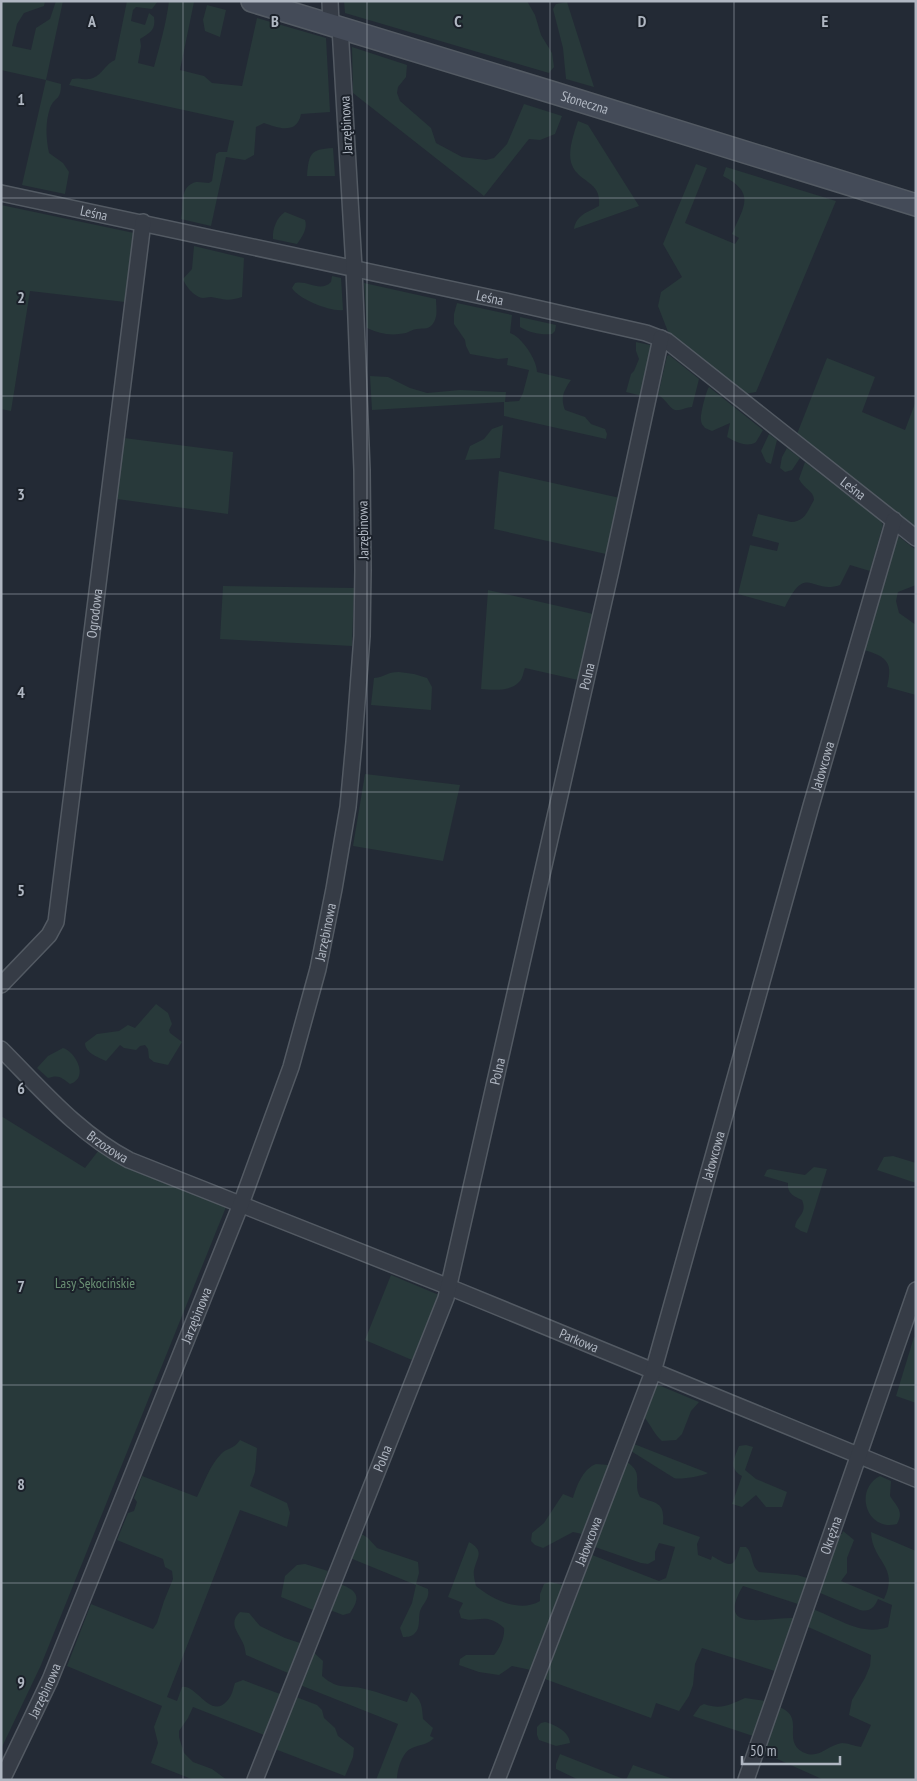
<svg xmlns="http://www.w3.org/2000/svg" width="917" height="1781" viewBox="0 0 917 1781" font-family="'PT Sans Narrow',sans-serif">
<style>
.green{fill:#28393a}
.lines{fill:none;stroke-linecap:round;stroke-linejoin:round}
.street-casing{stroke:#535a63;stroke-width:18}
.secondary-casing{stroke:#535a63;stroke-width:24}
.street{stroke:#363c46;stroke-width:15}
.secondary{stroke:#444b58;stroke-width:21}
.grid{fill:none;stroke:#b0b7c2;stroke-width:1;stroke-opacity:0.55}
.labels{text-anchor:middle;stroke-width:4;stroke-linejoin:round;paint-order:stroke}
.street-label{font-size:14px;fill:#b0b7c2;stroke:#1b212a}
.park-label{font-size:14px;fill:#6a9074;stroke:#1b212a}
.grid-label{font-size:16px;text-anchor:middle;font-weight:bold;fill:#b0b7c2;stroke:#1b212a;stroke-width:4;stroke-linejoin:round;paint-order:stroke}
</style>
<rect width="100%" height="100%" fill="#232a35"/>
<g class="green">
<path d="M 1,1 L 45,1 L 44,6 L 24,13 L 17,24 L 12,46 L 31,50 L 36,28 L 50,19 L 56,1 L 63,1 L 46,80 L 61,84 C 61,101 55,96 50,108 C 45,123 46,138 49,153 L 63,163 L 69,172 L 65,194 L 22,185 L 46,80 L 1,70 Z"/>
<path d="M 127,1 L 158,1 L 152,9 L 136,7 L 133,10 L 131,21 L 145,25 L 149,13 L 154,17 C 156,30 150,33 140,39 L 141,46 L 138,63 L 154,67 C 160,45 166,24 169,1 L 194,2 L 180,70 L 204,76 L 212,83 L 242,86 L 257,18 L 326,38 L 330,112 L 301,114 C 297,135 278,128 264,123 L 256,127 L 254,155 L 245,160 L 226,157 L 211,226 L 181,219 C 184,208 179,189 193,183 C 197,181 204,183 209,183 L 212,181 L 216,154 L 219,152 L 227,152 L 234,121 L 69,85 L 72,79 C 79,77 86,81 93,78 C 103,74 105,64 115,60 Z"/>
<path d="M 344,1 L 527,1 L 535,15 L 541,35 L 552,53 L 554,67 L 549,73 L 345,13 Z"/>
<path d="M 567,2 L 594,87 L 566,79 L 563,48 L 553,9 L 556,4 Z"/>
<path d="M 207,5 L 226,10 L 220,37 L 205,31 L 203,20 Z"/>
<path d="M 352,47 L 407,65 L 406,77 L 398,87 L 397,93 L 400,101 L 431,128 L 436,143 L 462,157 L 486,160 L 494,158 L 507,144 L 524,104 L 562,116 L 555,134 L 540,140 L 529,139 L 484,196 L 353,93 Z"/>
<path d="M 578,121 L 588,125 L 639,206 L 574,229 C 576,215 588,212 599,206 C 602,181 579,183 572,165 C 567,152 574,133 578,121 Z"/>
<path d="M 333,148 L 335,176 L 307,176 C 309,155 309,149 333,148 Z"/>
<path d="M 696,164 L 707,168 L 685,223 L 735,244 L 739,238 L 732,234 C 744,206 756,193 723,176 L 726,167 L 836,201 L 756,392 L 745,394 L 670,337 L 658,306 L 661,292 L 682,277 L 663,244 Z"/>
<path d="M 1,205 L 134,233 L 125,302 L 30,291 L 11,411 L 1,409 Z"/>
<path d="M 285,212 L 305,220 C 308,228 302,237 297,244 L 273,239 C 272,229 277,217 285,212 Z"/>
<path d="M 194,246 L 244,258 L 242,297 C 227,302 225,299 211,297 C 207,297 203,299 199,297 C 192,294 185,285 183,279 L 192,269 Z"/>
<path d="M 332,276 L 341,278 L 343,310 C 331,312 298,299 292,288 L 295,283 C 308,280 320,293 331,282 Z"/>
<path d="M 364,283 L 436,299 C 436,307 438,315 434,322 C 430,330 424,328 417,329 C 413,329 409,332 406,333 C 391,336 380,334 367,328 Z"/>
<path d="M 457,303 L 512,315 L 510,333 C 522,337 537,360 537,372 L 571,380 C 564,390 560,398 565,410 L 585,417 L 591,424 L 605,429 L 607,434 L 606,439 L 504,416 L 504,402 L 372,410 L 370,376 L 388,377 L 410,388 L 427,393 L 460,390 L 502,392 L 506,392 L 505,402 L 519,401 L 523,393 L 529,370 L 507,365 L 508,358 L 498,359 L 470,354 L 466,346 L 465,340 L 454,324 L 454,314 Z"/>
<path d="M 520,317 L 556,325 L 555,331 L 552,334 C 541,335 530,333 520,327 Z"/>
<path d="M 636,342 L 650,345 L 653,348 L 642,396 L 626,392 L 631,374 L 634,371 L 639,359 L 636,351 Z"/>
<path d="M 669,355 L 699,379 L 692,407 C 687,407 680,411 675,410 C 669,408 666,399 658,395 L 667,356 Z"/>
<path d="M 827,358 L 875,377 L 862,412 L 905,430 L 916,401 L 916,527 L 797,434 Z"/>
<path d="M 709,387 L 763,430 L 756,442 C 747,448 736,442 727,437 L 730,423 L 712,431 L 705,428 C 703,425 701,424 701,420 C 700,415 706,391 709,387 Z"/>
<path d="M 503,425 L 500,458 L 465,460 L 470,446 L 484,439 L 492,429 Z"/>
<path d="M 769,434 L 777,440 L 771,464 L 766,462 L 761,451 Z"/>
<path d="M 124,438 L 233,452 L 228,514 L 117,499 Z"/>
<path d="M 787,448 L 800,458 L 792,470 L 785,472 L 780,468 L 782,457 Z"/>
<path d="M 805,462 L 881,521 L 883,525 L 870,571 L 850,565 L 840,585 C 811,595 807,562 785,607 L 738,594 L 750,545 L 777,551 L 779,543 L 752,536 L 758,514 L 791,522 C 805,522 808,510 814,500 C 814,491 804,489 799,479 Z"/>
<path d="M 499,471 L 620,498 L 606,554 L 494,529 Z"/>
<path d="M 896,536 L 898,536 L 916,550 L 916,585 L 898,592 L 896,601 L 899,613 L 916,625 L 916,695 L 887,687 C 893,663 888,657 864,650 Z"/>
<path d="M 223,586 L 354,588 L 352,646 L 220,639 Z"/>
<path d="M 488,590 L 593,614 L 578,680 L 525,668 C 523,672 523,679 519,682 C 510,692 492,690 481,689 Z"/>
<path d="M 399,672 L 414,674 L 427,678 L 432,687 L 431,710 L 371,705 L 374,678 C 385,677 386,672 399,672 Z"/>
<path d="M 365,774 L 460,785 L 443,861 L 353,846 Z"/>
<path d="M 156,1004 L 168,1013 L 172,1024 L 169,1030 L 170,1033 L 182,1042 L 168,1065 L 154,1062 L 149,1058 L 148,1049 L 145,1045 L 140,1046 L 136,1050 L 124,1048 L 120,1045 L 106,1061 C 98,1057 85,1053 85,1043 L 97,1034 L 119,1031 L 128,1025 L 135,1028 Z"/>
<path d="M 63,1048 C 75,1051 90,1078 70,1084 C 62,1078 59,1074 48,1078 L 37,1068 L 48,1056 Z"/>
<path d="M 1,1116 L 85,1168 L 99,1150 L 186,1190 L 226,1207 L 41,1665 L 1,1749 Z"/>
<path d="M 893,1156 L 916,1163 L 916,1183 L 877,1170 L 884,1157 Z"/>
<path d="M 814,1167 L 827,1169 L 807,1233 L 801,1231 L 795,1227 C 796,1216 808,1214 802,1200 C 793,1196 787,1193 788,1183 L 764,1176 L 767,1170 L 770,1169 L 805,1175 Z"/>
<path d="M 391,1275 L 439,1295 L 412,1360 L 365,1340 Z"/>
<path d="M 914,1337 L 916,1338 L 916,1403 L 896,1396 Z"/>
<path d="M 656,1384 L 699,1402 L 691,1411 L 682,1434 L 676,1440 L 662,1441 C 654,1434 651,1425 644,1417 Z"/>
<path d="M 240,1440 L 257,1448 L 255,1472 L 250,1486 L 287,1503 L 290,1513 L 287,1527 L 240,1510 L 167,1697 L 177,1701 L 182,1687 C 196,1684 211,1720 227,1701 C 232,1696 233,1689 235,1683 L 243,1680 L 280,1694 L 264,1735 L 193,1707 L 188,1718 L 179,1731 L 179,1737 L 184,1753 L 193,1762 L 212,1769 L 227,1780 L 194,1780 L 151,1763 L 158,1743 L 154,1727 L 162,1706 L 67,1666 L 91,1604 L 153,1629 L 157,1623 L 164,1601 L 173,1579 L 172,1571 L 165,1567 L 163,1559 L 117,1540 L 128,1513 L 134,1511 L 137,1502 L 134,1498 L 142,1476 L 197,1497 C 204,1483 210,1465 221,1454 C 228,1447 233,1450 240,1440 Z"/>
<path d="M 634,1444 L 708,1473 C 703,1476 679,1480 674,1478 L 631,1451 Z"/>
<path d="M 746,1445 L 753,1447 L 745,1470 L 756,1479 L 787,1492 L 782,1507 L 766,1507 L 756,1495 L 742,1507 L 732,1504 L 742,1476 C 728,1468 734,1459 739,1446 Z"/>
<path d="M 627,1462 C 645,1474 632,1483 640,1497 C 656,1504 665,1501 663,1524 L 700,1537 L 697,1544 L 698,1555 L 711,1560 L 712,1556 C 733,1568 733,1568 740,1547 L 746,1547 C 754,1554 750,1565 759,1572 L 797,1575 L 807,1578 L 798,1604 L 743,1586 C 714,1634 767,1617 794,1618 L 775,1671 L 702,1648 L 695,1664 L 693,1685 L 689,1696 L 679,1711 L 656,1703 L 651,1718 L 545,1679 L 592,1555 L 659,1581 L 666,1578 L 675,1547 L 659,1543 L 655,1552 L 655,1560 L 648,1564 L 641,1563 L 595,1547 Z"/>
<path d="M 596,1464 L 609,1465 L 582,1534 L 573,1532 L 543,1548 L 535,1545 L 531,1541 L 532,1533 L 544,1523 L 563,1494 L 573,1498 C 577,1485 583,1469 596,1464 Z"/>
<path d="M 880,1476 L 891,1481 L 890,1496 C 897,1507 904,1511 897,1524 C 867,1532 853,1490 880,1476 Z"/>
<path d="M 843,1531 L 854,1540 L 847,1558 L 847,1573 L 841,1581 L 884,1599 C 900,1566 872,1562 871,1532 L 916,1551 L 916,1780 L 824,1780 L 764,1753 L 779,1707 C 807,1717 780,1742 805,1753 C 819,1759 828,1745 842,1743 C 848,1743 854,1746 861,1747 L 871,1725 L 849,1715 L 852,1700 L 865,1678 L 870,1666 L 871,1655 L 806,1626 L 812,1609 C 836,1617 862,1637 888,1627 L 892,1605 L 878,1599 C 874,1608 870,1612 860,1610 L 818,1592 L 838,1534 L 842,1534 Z"/>
<path d="M 360,1533 L 368,1538 L 377,1548 L 418,1562 L 419,1573 L 416,1584 L 428,1589 C 430,1599 423,1603 420,1611 C 418,1618 421,1629 414,1634 C 411,1637 406,1637 403,1637 L 400,1628 L 412,1603 L 416,1585 L 350,1558 Z"/>
<path d="M 469,1542 C 485,1551 477,1557 474,1570 C 473,1575 475,1581 476,1586 C 493,1600 520,1613 540,1601 L 540,1594 L 544,1584 L 550,1582 L 563,1585 L 531,1670 L 512,1666 L 499,1675 L 479,1672 L 459,1665 L 460,1659 L 466,1655 L 494,1655 C 500,1648 505,1637 504,1628 C 485,1611 477,1624 461,1618 L 459,1611 L 463,1603 L 448,1597 Z"/>
<path d="M 305,1564 L 328,1571 L 313,1610 L 281,1597 L 285,1576 L 297,1565 Z"/>
<path d="M 340,1584 C 358,1591 361,1597 350,1613 L 343,1615 L 330,1610 Z"/>
<path d="M 240,1612 L 249,1613 L 260,1626 L 285,1638 L 300,1643 L 288,1673 L 246,1655 C 245,1651 245,1647 243,1643 C 238,1632 228,1623 240,1612 Z"/>
<path d="M 313,1652 L 323,1661 L 322,1676 C 339,1691 347,1684 365,1689 C 379,1692 393,1698 407,1702 L 411,1692 C 422,1699 422,1707 423,1719 L 433,1728 L 430,1736 L 434,1738 C 427,1745 421,1744 412,1748 C 402,1752 397,1770 397,1780 L 376,1780 L 398,1724 L 300,1685 Z"/>
<path d="M 296,1697 L 317,1705 L 322,1710 L 324,1718 L 335,1728 L 338,1736 L 354,1748 L 353,1757 L 345,1776 L 275,1749 Z"/>
<path d="M 745,1698 L 765,1701 L 753,1736 L 693,1716 L 700,1706 L 704,1704 C 721,1710 729,1705 745,1698 Z"/>
<path d="M 545,1722 C 556,1725 569,1732 570,1743 L 556,1746 L 539,1740 L 537,1735 L 537,1727 L 541,1723 Z"/>
<path d="M 560,1754 L 626,1780 L 633,1765 L 676,1780 L 579,1780 L 556,1769 L 556,1764 Z"/>
</g>
<g class="lines">
<defs>
<g id="street">
<path d="M 330,1 L 331,24"/>
<path id="s1" d="M 1,193 L 510,302 L 646,333 L 667,341 L 916,538"/>
<path id="s2" d="M 1,985 L 49,935 L 56,922 L 143,222"/>
<path id="s3" d="M 1,1049 C 41,1089 79,1134 129,1160 L 449,1287 L 916,1479"/>
<path id="s4" d="M 2,1780 L 50,1680 L 241,1204 L 291,1067 L 318,969 L 334,889 L 348,807 L 354,742 L 362,636 L 363,570 L 362,470 L 354,268 L 340,27"/>
<path id="s5" d="M 255,1780 L 446,1298 L 611,570 L 661,338"/>
<path id="s6" d="M 497,1780 L 653,1372 L 811,806 L 894,520"/>
<path id="s7" d="M 746,1780 L 916,1290"/>
</g>
<g id="secondary">
<path id="s8" d="M 252,1 L 551,92 L 916,205"/>
</g>
</defs>
<use href="#street" class="street-casing"/>
<use href="#secondary" class="secondary-casing"/>
<use href="#street" class="street"/>
<use href="#secondary" class="secondary"/>
</g>
<path class="grid" d="M 183,1 L 183,1780M 367,1 L 367,1780M 550,1 L 550,1780M 734,1 L 734,1780M 1,198 L 916,198M 1,396 L 916,396M 1,594 L 916,594M 1,792 L 916,792M 1,989 L 916,989M 1,1187 L 916,1187M 1,1385 L 916,1385M 1,1583 L 916,1583"/>
<g class="labels">
<g class="street-label">
<text dy="5" stroke="none"><textPath href="#s8" startOffset="348">Słoneczna</textPath></text>
<text transform="translate(346 125) rotate(-93)" y="5">Jarzębinowa</text>
<text dy="5" stroke="none"><textPath href="#s1" startOffset="95">Leśna</textPath></text>
<text dy="5" stroke="none"><textPath href="#s1" startOffset="500">Leśna</textPath></text>
<text dy="5" stroke="none"><textPath href="#s1" startOffset="920">Leśna</textPath></text>
<text transform="translate(363 530) rotate(-91)" y="5">Jarzębinowa</text>
<text dy="5" stroke="none"><textPath href="#s2" startOffset="395">Ogrodowa</textPath></text>
<text dy="5" stroke="none"><textPath href="#s5" startOffset="1156">Polna</textPath></text>
<text dy="5" stroke="none"><textPath href="#s6" startOffset="1066">Jałowcowa</textPath></text>
<text dy="5" stroke="none"><textPath href="#s4" startOffset="909">Jarzębinowa</textPath></text>
<text dy="5" stroke="none"><textPath href="#s5" startOffset="751">Polna</textPath></text>
<text dy="5" stroke="none"><textPath href="#s3" startOffset="145">Brzozowa</textPath></text>
<text dy="5" stroke="none"><textPath href="#s6" startOffset="661">Jałowcowa</textPath></text>
<text dy="5" stroke="none"><textPath href="#s4" startOffset="504">Jarzębinowa</textPath></text>
<text dy="5" stroke="none"><textPath href="#s3" startOffset="655">Parkowa</textPath></text>
<text dy="5" stroke="none"><textPath href="#s5" startOffset="346">Polna</textPath></text>
<text dy="5" stroke="none"><textPath href="#s7" startOffset="259">Okrężna</textPath></text>
<text dy="5" stroke="none"><textPath href="#s6" startOffset="256">Jałowcowa</textPath></text>
<text dy="5" stroke="none"><textPath href="#s4" startOffset="99">Jarzębinowa</textPath></text>
</g>
<g class="park-label">
<text x="95" y="1288">Lasy Sękocińskie</text>
</g>
</g>
<g class="grid-label">
<text x="92" y="27">A</text>
<text x="275" y="27">B</text>
<text x="458" y="27">C</text>
<text x="642" y="27">D</text>
<text x="825" y="27">E</text>
<text x="21" y="105">1</text>
<text x="21" y="303">2</text>
<text x="21" y="500">3</text>
<text x="21" y="698">4</text>
<text x="21" y="896">5</text>
<text x="21" y="1094">6</text>
<text x="21" y="1292">7</text>
<text x="21" y="1490">8</text>
<text x="21" y="1688">9</text>
</g>
<rect width="917" height="1781" fill="none" stroke="#b0b7c2" stroke-width="5"/>
<path d="M742 1756v8h98v-8" fill="none" stroke="#b0b7c2" stroke-width="2.5"/>
<text x="750" y="1756" font-size="15" fill="#b0b7c2" stroke="#1b212a" stroke-width="4" paint-order="stroke">50 m</text>
</svg>
